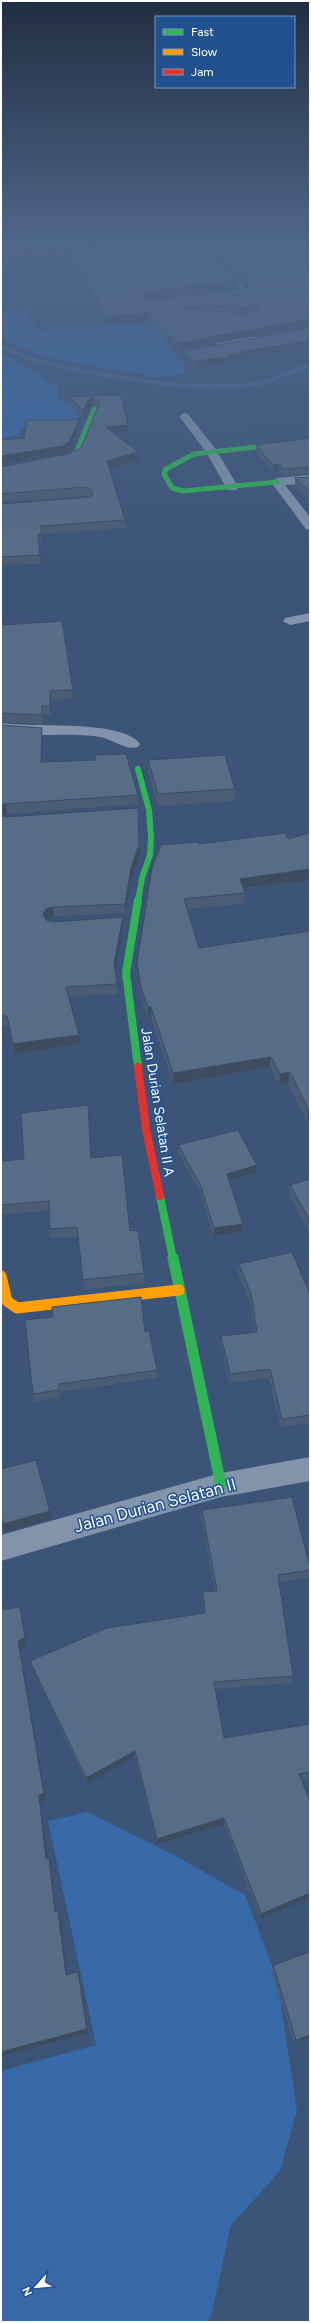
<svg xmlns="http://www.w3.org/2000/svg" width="311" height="2323" viewBox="0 0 311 2323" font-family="Figtree,sans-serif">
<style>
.green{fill:#3768a7}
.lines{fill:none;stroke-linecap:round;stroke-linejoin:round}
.stream{stroke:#466592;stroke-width:4}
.lane{fill:#8394aa;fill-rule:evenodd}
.street{fill:#8394aa;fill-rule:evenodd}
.fast-far4{stroke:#30b455;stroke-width:4}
.fast-far3{stroke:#30b455;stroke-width:5}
.fast-far2{stroke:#30b455;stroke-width:6}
.fast-far1{stroke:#30b455;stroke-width:8}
.fast{stroke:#30b455;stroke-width:11}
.slow{stroke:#ff9f0a;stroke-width:11}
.jam-far1{stroke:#e5322d;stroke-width:4}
.jam{stroke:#e5322d;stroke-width:8}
.wall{fill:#4b5d74;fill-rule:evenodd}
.shaded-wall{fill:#3d4c5e}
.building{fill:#576c87;stroke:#3d4c5e;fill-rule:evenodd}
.labels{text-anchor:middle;stroke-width:3;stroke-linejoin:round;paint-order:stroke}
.street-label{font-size:14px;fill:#fff;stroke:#225190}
.near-street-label{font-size:17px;fill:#fff;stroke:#225190}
</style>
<rect width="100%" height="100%" fill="#3b5477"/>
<g class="green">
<path d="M 25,311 L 39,330 L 136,324 L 164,330 L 162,337 L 185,366 L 185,374 L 156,377 L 44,357 L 1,338 L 1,312 Z"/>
<path d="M 1,352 L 59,387 L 58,394 L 61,401 L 80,405 L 88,411 L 75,419 L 73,427 L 32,426 L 21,428 L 19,435 L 1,439 Z"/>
<path d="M 87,1812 L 174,1855 L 245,1895 L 277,1978 L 297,2110 L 280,2171 L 231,2225 L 211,2317 L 206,2322 L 1,2322 L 1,2071 L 96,2045 L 48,1821 Z"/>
</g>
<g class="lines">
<path class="stream" d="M 1,346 C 36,364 74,370 112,376 C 160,384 207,390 255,384 C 275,382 291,369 310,366"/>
<g class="lane">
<path d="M 54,244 L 59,244 L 64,249 L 60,250 Z"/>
<path d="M 87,247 L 109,276 L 108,277 L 103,276 L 85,248 Z"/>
</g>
<g class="street">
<path d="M 222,336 L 261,337 L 266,340 L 261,343 L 227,342 L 224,349 L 221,350 L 216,347 L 217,339 Z"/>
<path d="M 184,413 L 188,414 L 217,451 L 238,487 L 236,490 L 228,490 L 226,487 L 206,452 L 179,416 Z"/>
<path d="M 310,475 L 310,483 L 285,485 L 310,517 L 310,530 L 306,529 L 271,482 L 277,478 Z"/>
<path d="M 310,613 L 310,621 L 290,625 L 283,621 L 285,618 Z"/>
<path d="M 1,723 C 31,728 123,719 140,744 L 138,747 C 125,751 113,739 100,737 C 67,732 34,738 1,733 Z"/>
<path d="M 310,1457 L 310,1481 L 221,1497 L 1,1561 L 1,1535 L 221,1473 Z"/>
</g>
<path class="fast-far4" d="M 187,244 L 245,289 L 237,293 L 202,297"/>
<g class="fast-far3">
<path d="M 1,470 L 67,458 L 76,453 L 94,409"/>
<path d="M 277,482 L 183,491 L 172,488 L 164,474 L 166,469 L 194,454 L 310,441"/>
</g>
<path class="fast-far2" d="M 138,769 L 149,810 L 151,838 L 150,855 L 142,878 L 138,901"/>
<g class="fast-far1">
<path d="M 138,1067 L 126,973 L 138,900"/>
<path d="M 160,1196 L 173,1259"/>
</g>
<path class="fast" d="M 173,1258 L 221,1485"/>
<path class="slow" d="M 1,1276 L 7,1301 L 17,1308 L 179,1290"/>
<path class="jam-far1" d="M 1,253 L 132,244"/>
<path class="jam" d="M 138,1067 L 146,1129 L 160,1196"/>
</g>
<g class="wall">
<path d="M 211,244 L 310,244 L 310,326 L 184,349 L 179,351 L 150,320 L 107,323 L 69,253 L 69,247 L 103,272 L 107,272 L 93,251 L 93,245 L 148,253 L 235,287 L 147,299 L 145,300 L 234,295 L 237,294 L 237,290 L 248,286 L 209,255 L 209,249 L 216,249 ZM 255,311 L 247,314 L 238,313 L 246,314 Z"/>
<path d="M 185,351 L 257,356 L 229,361 L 229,363 L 195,367 L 185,357 Z"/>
<path d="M 121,395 L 128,433 L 115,434 L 139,460 L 109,469 L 125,520 L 126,528 L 41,534 L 41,542 L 39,542 L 41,564 L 1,565 L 1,504 L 90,497 L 86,496 L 1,502 L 1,467 L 67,454 L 81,448 L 98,408 L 93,405 L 88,408 L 83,419 L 70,405 L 70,397 Z"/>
<path d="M 310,438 L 310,474 L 284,476 L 279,471 L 273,472 L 256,452 L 256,445 Z"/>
<path d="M 310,477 L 310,500 L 295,486 L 295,478 Z"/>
<path d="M 1,625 L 73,690 L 73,699 L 51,700 L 51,715 L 43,715 L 43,724 L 1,722 Z"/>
<path d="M 42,728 L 42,762 L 138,795 L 138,804 L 7,814 L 1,815 Z"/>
<path d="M 148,760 L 235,789 L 235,801 L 158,806 L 148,772 Z"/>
<path d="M 1,816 L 140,855 L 132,878 L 125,913 L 54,916 L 47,919 L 46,920 L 53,922 L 123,927 L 115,970 L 117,984 L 117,994 L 69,996 L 80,1044 L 14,1054 L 8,1025 L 1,1026 Z"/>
<path d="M 310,833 L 310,881 L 310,880 L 243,889 L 245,893 L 244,904 L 187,909 L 199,948 L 310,931 L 310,1121 L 307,1122 L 288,1083 L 279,1085 L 270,1067 L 173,1084 L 151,1017 L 148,1017 L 141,998 L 138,973 L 137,963 L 199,844 L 288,839 Z"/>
<path d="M 178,1145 L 257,1165 L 256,1173 L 229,1180 L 243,1224 L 242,1231 L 213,1236 L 200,1191 L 177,1152 Z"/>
<path d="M 91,1158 L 130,1231 L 144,1273 L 144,1283 L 84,1290 L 78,1237 L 51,1238 L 49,1211 L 1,1214 L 1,1161 Z"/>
<path d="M 310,1179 L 310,1234 L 289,1195 L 290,1185 Z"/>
<path d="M 239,1264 L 310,1294 L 310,1422 L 309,1423 L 281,1427 L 269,1378 L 229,1383 L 221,1344 L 221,1336 L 255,1332 L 250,1303 L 238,1273 Z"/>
<path d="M 52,1307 L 145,1332 L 157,1370 L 157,1378 L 60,1392 L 60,1398 L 34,1402 L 33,1394 L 53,1317 Z"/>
<path d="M 202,1510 L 310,1567 L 310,1573 L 309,1578 L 279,1582 L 293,1676 L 292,1683 L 215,1689 L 224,1738 L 310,1724 L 310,1778 L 301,1780 L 260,1919 L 224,1824 L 157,1844 L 135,1757 L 87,1784 L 32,1668 L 30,1661 L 204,1613 L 202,1600 L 203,1592 L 215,1591 L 201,1518 Z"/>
<path d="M 310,1952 L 310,2037 L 294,2043 L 271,1969 L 273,1965 Z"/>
</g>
<g class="shaded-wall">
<path d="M 235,281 L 235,287 L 147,299 L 141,304 L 141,298 L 147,292 Z"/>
<path d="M 256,304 L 255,311 L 246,314 L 246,307 Z"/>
<path d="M 186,306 L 186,312 L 182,309 Z"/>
<path d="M 149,313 L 150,320 L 107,323 L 106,316 Z"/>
<path d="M 310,319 L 310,326 L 184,349 L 179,351 L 179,344 L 184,342 Z"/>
<path d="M 310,341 L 310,347 L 257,356 L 229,361 L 229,363 L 195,367 L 195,361 L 258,349 Z"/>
<path d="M 93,397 L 93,405 L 88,408 L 83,419 L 83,411 L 87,401 Z"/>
<path d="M 79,420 L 79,428 L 70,450 L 63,454 L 1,464 L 1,456 Z"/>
<path d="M 128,425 L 128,433 L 106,434 L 106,427 Z"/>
<path d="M 138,452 L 139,460 L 107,469 L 107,461 Z"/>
<path d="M 280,464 L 279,471 L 273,472 L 273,465 Z"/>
<path d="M 50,691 L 51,700 L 51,715 L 50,706 Z"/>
<path d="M 42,728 L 42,771 L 41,762 Z"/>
<path d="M 6,804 L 7,814 L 1,815 L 1,805 Z"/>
<path d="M 139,845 L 140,855 L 132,878 L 125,913 L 125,904 L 131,868 Z"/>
<path d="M 310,869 L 310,880 L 239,889 L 240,879 Z"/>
<path d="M 53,907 L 54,916 L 47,919 L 44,923 L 43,914 L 46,909 Z"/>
<path d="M 123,917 L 123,927 L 115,973 L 114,963 Z"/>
<rect x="148" y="1007" width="3" height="10"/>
<path d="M 79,1035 L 80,1044 L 14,1054 L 13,1044 Z"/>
<path d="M 271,1057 L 270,1067 L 173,1084 L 173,1073 Z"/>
<path d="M 290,1072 L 288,1083 L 279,1085 L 280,1074 Z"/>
<path d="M 309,1111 L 310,1111 L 310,1121 L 307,1122 Z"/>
<path d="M 257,1165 L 256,1173 L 226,1181 L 227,1174 Z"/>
<path d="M 243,1224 L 242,1231 L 213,1236 L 214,1228 Z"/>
<path d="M 50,1511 L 51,1519 L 5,1532 L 3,1524 Z"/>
<path d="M 20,1607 L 26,1647 L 20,1649 L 46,1800 L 40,1802 L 48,1864 L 46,1859 L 18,1641 Z"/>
<path d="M 135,1751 L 135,1757 L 87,1784 L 86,1778 Z"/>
<path d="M 224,1818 L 224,1824 L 157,1844 L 157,1839 Z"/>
<path d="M 49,1858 L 51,1864 L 56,1917 L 55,1912 Z"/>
<path d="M 310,1893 L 310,1897 L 260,1919 L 261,1914 Z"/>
<path d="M 58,1911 L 60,1917 L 68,1979 L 66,1975 Z"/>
<path d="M 78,1972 L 88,2033 L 1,2056 L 1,2052 Z"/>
<path d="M 310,2035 L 310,2037 L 294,2043 L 296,2040 Z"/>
</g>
<g class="building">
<path d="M 112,244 L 141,244 L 148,253 L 196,250 L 235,281 L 147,292 L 141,298 L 144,300 L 230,292 L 234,295 L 239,294 L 237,290 L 250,286 L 250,281 L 209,249 L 223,249 L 218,244 L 310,244 L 310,319 L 184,342 L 179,344 L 149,313 L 106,316 L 69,247 L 86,246 L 103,272 L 108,272 L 109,270 L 93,245 ZM 256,304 L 259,309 L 247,314 L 182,309 L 186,306 L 246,307 Z"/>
<path d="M 310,328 L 310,341 L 258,349 L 227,355 L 229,357 L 195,361 L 185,351 Z"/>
<path d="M 121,395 L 128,425 L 106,427 L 138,452 L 107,461 L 125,520 L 41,526 L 41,534 L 38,534 L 40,555 L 1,557 L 1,504 L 90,497 L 93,494 L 91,489 L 86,487 L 1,494 L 1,467 L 67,454 L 81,448 L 100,402 L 93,397 L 87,401 L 83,411 L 70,397 Z"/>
<path d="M 27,420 L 79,420 L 69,442 L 63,446 L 1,456 L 1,440 L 24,438 Z"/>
<path d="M 310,438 L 310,467 L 284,469 L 280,464 L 273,465 L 256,445 Z"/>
<path d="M 310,477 L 310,492 L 295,478 Z"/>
<path d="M 62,621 L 73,690 L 50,691 L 50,706 L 42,706 L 42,715 L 1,713 L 1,625 Z"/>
<path d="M 1,725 L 42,728 L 41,762 L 96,760 L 95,755 L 126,754 L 138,795 L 6,804 L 1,805 Z"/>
<path d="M 225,755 L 235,789 L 158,794 L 148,760 Z"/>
<path d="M 138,808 L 139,845 L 131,868 L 125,904 L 53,907 L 46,909 L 43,914 L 46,920 L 53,922 L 123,917 L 114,963 L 117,984 L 66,987 L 79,1035 L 13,1044 L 7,1016 L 1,1016 L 1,816 L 6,817 Z"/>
<path d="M 285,833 L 288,839 L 310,833 L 310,869 L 240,879 L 245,893 L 184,899 L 199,948 L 310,931 L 310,1111 L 309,1111 L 290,1072 L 280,1074 L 271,1057 L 173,1073 L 151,1007 L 148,1007 L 141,988 L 137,963 L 152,868 L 161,845 L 198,842 L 199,844 Z"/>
<path d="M 88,1105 L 91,1158 L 122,1155 L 130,1231 L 138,1230 L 144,1273 L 83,1280 L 77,1227 L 50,1229 L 49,1201 L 1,1205 L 1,1161 L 24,1159 L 21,1113 Z"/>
<path d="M 238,1130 L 257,1165 L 227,1174 L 243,1224 L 214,1228 L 200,1184 L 178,1145 Z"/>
<path d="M 310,1179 L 310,1221 L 290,1185 Z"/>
<path d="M 292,1252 L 310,1294 L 310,1415 L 282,1419 L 270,1369 L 230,1374 L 221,1336 L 257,1332 L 251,1294 L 239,1264 Z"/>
<path d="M 141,1297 L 145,1332 L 149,1331 L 157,1370 L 59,1384 L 59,1390 L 33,1394 L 25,1320 L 53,1317 L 52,1307 Z"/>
<path d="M 36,1460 L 50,1511 L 3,1524 L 1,1515 L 1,1469 Z"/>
<path d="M 292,1497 L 310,1567 L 310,1570 L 278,1575 L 293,1676 L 214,1682 L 224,1738 L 310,1724 L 310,1772 L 299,1774 L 310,1801 L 310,1893 L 261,1914 L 224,1818 L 157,1839 L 135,1751 L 86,1778 L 30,1661 L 107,1628 L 205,1613 L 203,1592 L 217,1591 L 202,1510 Z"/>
<path d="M 20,1607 L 25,1638 L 18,1641 L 44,1794 L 39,1795 L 46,1859 L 49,1858 L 55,1912 L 58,1911 L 66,1975 L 78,1972 L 87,2029 L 1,2052 L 1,1610 Z"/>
<path d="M 310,1952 L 310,2035 L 296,2040 L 273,1965 Z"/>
</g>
<linearGradient id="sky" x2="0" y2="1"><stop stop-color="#202e41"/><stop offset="0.43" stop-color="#4f678a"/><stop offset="1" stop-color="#4f678a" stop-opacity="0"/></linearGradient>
<rect width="311" height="569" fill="url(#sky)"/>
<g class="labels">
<g class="street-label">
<text transform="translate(158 1102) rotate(81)" y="5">Jalan Durian Selatan II A</text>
</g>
<g class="near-street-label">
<text transform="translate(155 1505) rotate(-15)" y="6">Jalan Durian Selatan II</text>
</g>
</g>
<rect width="311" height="2323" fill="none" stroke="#ffffff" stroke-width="4"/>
<rect x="155" y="16" width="140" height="72" fill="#225190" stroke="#7a97bc"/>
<rect x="163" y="29" width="20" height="6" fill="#30b455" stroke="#7a97bc"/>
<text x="191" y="36" font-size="12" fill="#ffffff">Fast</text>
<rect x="163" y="49" width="20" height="6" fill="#ff9f0a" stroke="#7a97bc"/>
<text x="191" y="56" font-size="12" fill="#ffffff">Slow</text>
<rect x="163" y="69" width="20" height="6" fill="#e5322d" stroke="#7a97bc"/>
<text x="191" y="76" font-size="12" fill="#ffffff">Jam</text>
<g transform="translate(36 2287) rotate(243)" stroke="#225190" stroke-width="3" paint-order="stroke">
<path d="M0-3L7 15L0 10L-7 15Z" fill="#ffffff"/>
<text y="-6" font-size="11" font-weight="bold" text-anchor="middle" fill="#ffffff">N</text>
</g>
</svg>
